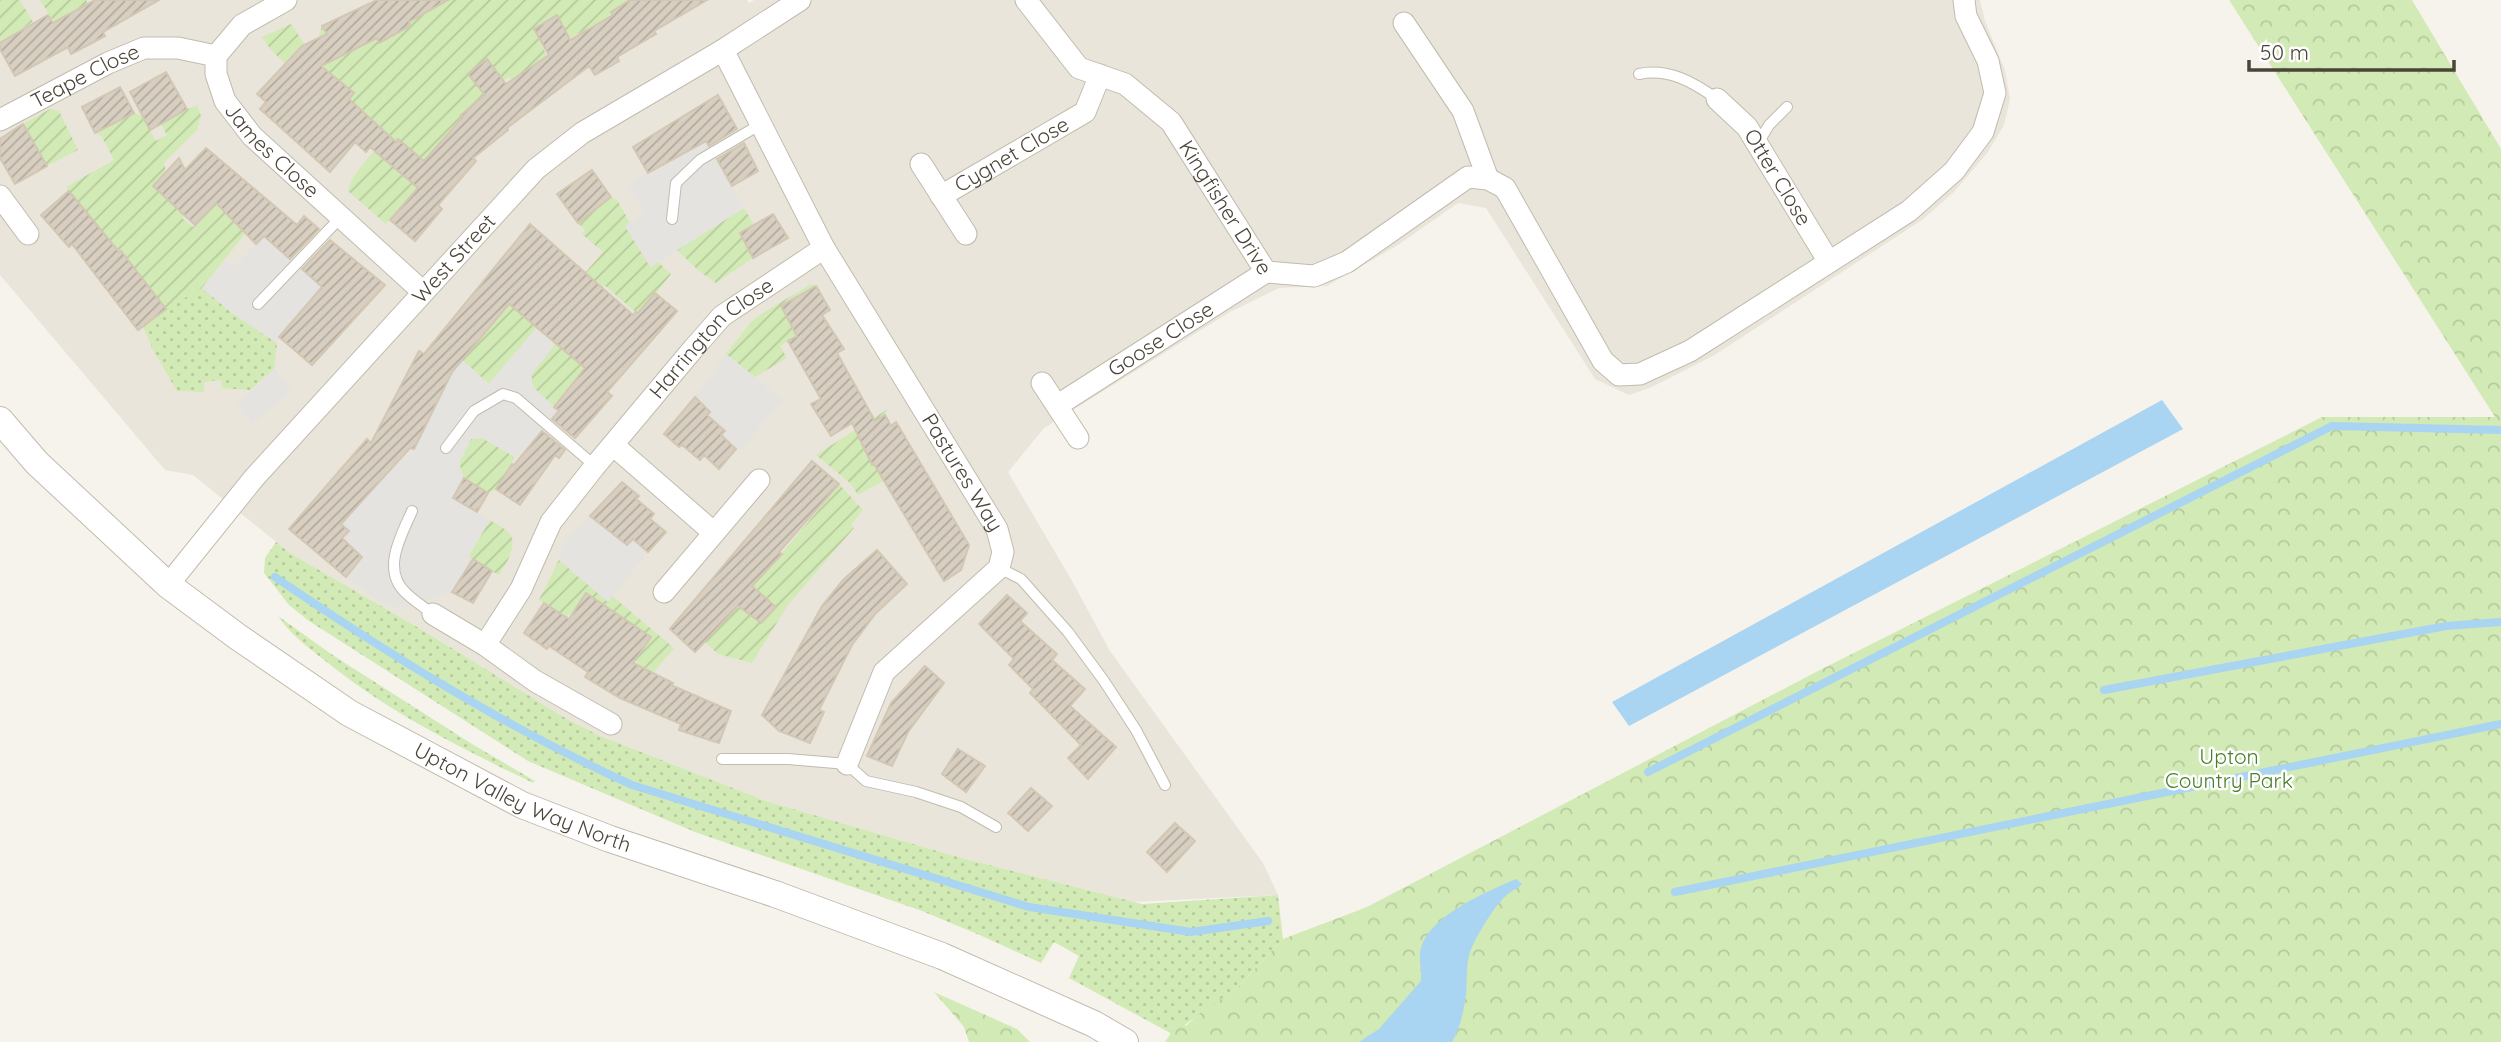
<svg xmlns="http://www.w3.org/2000/svg" width="2501" height="1042" viewBox="0 0 2501 1042" font-family="Quicksand,sans-serif">
<style>
.residential{fill:#eae5da}
.grass{fill:url(#grass-dots)}
.forest{fill:url(#forest-crowns)}
.garden{fill:url(#garden-furrows)}
.parking{fill:#e5e3e0}
.water{fill:#a9d4f2}
.lines{fill:none;stroke-linecap:round;stroke-linejoin:round}
.stream{stroke:#a9d4f2;stroke-width:8}
.building{fill:url(#building-hatch);stroke:#d3c7b4;stroke-width:2}
.service-casing{stroke:#c2bbae;stroke-width:12}
.minor-casing{stroke:#c2bbae;stroke-width:23}
.tertiary-casing{stroke:#c2bbae;stroke-width:28}
.service{stroke:#fff;stroke-width:10}
.minor{stroke:#fff;stroke-width:21}
.tertiary{stroke:#fff;stroke-width:26}
.labels{text-anchor:middle;stroke-width:5;stroke-linejoin:round;paint-order:stroke}
.street-label{font-size:21px;fill:#4b4439;stroke:#fff}
.park-label{font-size:21px;fill:#4a7f2a;stroke:#fff}
</style>
<defs>
<pattern id="grass-dots" width="8" height="8" patternUnits="userSpaceOnUse" patternTransform="scale(1.75)"><rect width="8" height="8" fill="#d2eab5"/><path d="M2 2h.1M6 6h.1" fill="none" stroke="#b6ca9c" stroke-width="1.8" stroke-linecap="round"/></pattern>
<pattern id="forest-crowns" width="20" height="18" patternUnits="userSpaceOnUse" patternTransform="scale(1.75)"><rect width="20" height="18" fill="#d2eab5"/><path d="M2 6a3 3 0 1 1 6 0M12 15a3 3 0 1 1 6 0" fill="none" stroke="#b6ca9c"/></pattern>
<pattern id="garden-furrows" width="10" height="10" patternUnits="userSpaceOnUse" patternTransform="scale(1.75)"><rect width="10" height="10" fill="#d2eab5"/><path d="M-1 1l2-2M0 10L10 0M9 11l2-2" fill="none" stroke="#b6ca9c"/></pattern>
<pattern id="building-hatch" width="6" height="6" patternUnits="userSpaceOnUse" patternTransform="scale(1.75)"><rect width="6" height="6" fill="#d8cfc1"/><path d="M-1 1l2-2M0 6l6-6M5 7l2-2" fill="none" stroke="#b1aa9e"/></pattern>
</defs>
<rect width="100%" height="100%" fill="#f6f3ec"/>
<path class="residential" d="M 0,0 L 747,0 L 749,3 L 754,0 L 1980,0 L 1985,21 L 2005,70 L 2010,99 L 2004,125 L 1988,152 L 1954,192 L 1922,220 L 1713,356 L 1652,387 L 1629,395 L 1595,379 L 1486,208 L 1458,203 L 1398,245 L 1327,286 L 1279,288 L 1230,312 L 1044,428 L 1008,472 L 1072,581 L 1110,651 L 1263,863 L 1278,895 L 1134,902 L 958,857 L 766,801 L 598,735 L 567,719 L 424,631 L 290,553 L 193,475 L 165,470 L 0,275 Z"/>
<g class="grass">
<path d="M 202,288 L 232,313 L 277,343 L 274,369 L 250,390 L 222,388 L 221,380 L 204,382 L 204,392 L 177,391 L 153,350 L 143,326 L 172,304 Z"/>
<path d="M 276,542 L 290,553 L 424,631 L 567,719 L 598,735 L 766,801 L 958,857 L 1142,904 L 1278,895 L 1283,939 L 1237,988 L 1172,1034 L 1069,978 L 1079,956 L 1054,942 L 1041,963 L 982,936 L 922,911 L 695,832 L 528,761 L 309,621 L 289,605 L 264,573 L 265,558 Z"/>
<path d="M 278,616 L 334,656 L 472,744 L 535,781 L 533,783 C 463,749 394,715 333,667 C 313,651 292,637 278,616 Z"/>
</g>
<g class="forest">
<path d="M 2229,0 L 2412,0 L 2501,149 L 2501,1042 L 1165,1042 L 1178,1022 L 1186,1026 L 1199,1014 L 1237,988 L 1283,939 L 1367,907 L 1816,672 L 2322,417 L 2495,417 Z"/>
<path d="M 934,992 L 1017,1029 L 1030,1042 L 969,1042 L 964,1027 Z"/>
</g>
<g class="garden">
<path d="M 0,0 L 20,0 L 33,22 L 0,43 Z"/>
<path d="M 40,0 L 86,0 L 88,4 L 54,22 Z"/>
<path d="M 396,0 L 410,0 L 420,16 L 448,0 L 630,0 L 611,12 L 621,30 L 601,33 L 596,25 L 569,38 L 556,15 L 534,30 L 547,56 L 512,80 L 509,77 L 504,80 L 487,60 L 468,74 L 485,95 L 462,115 L 468,123 L 471,157 L 446,136 L 424,161 L 398,139 L 383,158 L 418,188 L 386,224 L 348,191 C 352,170 377,151 390,135 L 375,123 L 356,144 L 357,139 L 337,111 L 354,93 L 335,77 L 319,96 L 271,50 L 262,37 L 291,24 L 305,45 L 318,39 L 322,26 L 339,57 L 366,44 L 350,12 L 356,13 L 361,9 L 379,42 L 410,26 Z"/>
<path d="M 197,105 L 201,116 L 197,130 L 164,163 L 166,172 L 153,186 L 161,194 L 178,177 L 201,198 L 182,218 L 193,227 L 214,202 L 244,231 L 244,235 L 202,288 L 166,309 L 121,251 L 103,264 L 66,187 L 114,160 L 102,137 L 95,133 L 134,113 L 142,116 L 156,141 L 167,135 L 153,110 L 165,121 Z"/>
<path d="M 50,109 L 59,111 L 78,150 L 47,166 L 23,124 Z"/>
<path d="M 611,197 L 617,200 L 630,223 L 625,226 L 651,267 L 658,262 L 671,274 L 639,315 L 604,285 L 563,349 L 582,365 L 584,371 L 554,407 L 533,387 L 531,375 L 556,343 L 537,327 L 489,384 L 462,360 L 515,295 L 540,273 L 560,251 L 586,272 L 603,252 L 582,234 L 585,230 L 578,223 Z"/>
<path d="M 744,208 L 754,225 L 740,234 L 753,258 L 716,283 L 699,271 L 677,250 Z"/>
<path d="M 811,284 L 816,286 L 781,306 L 797,336 L 780,346 L 787,358 L 755,377 L 726,354 L 751,322 L 761,314 Z"/>
<path d="M 888,409 L 868,441 L 862,445 L 872,465 L 889,456 L 899,472 L 858,495 L 850,483 L 816,455 Z"/>
<path d="M 482,438 L 515,457 L 496,489 L 488,493 L 464,479 L 459,463 L 471,439 Z"/>
<path d="M 839,484 L 863,510 L 851,525 L 854,528 L 787,606 L 752,663 L 718,654 L 705,642 L 735,608 L 740,608 L 761,623 L 776,607 L 756,590 L 753,585 C 783,553 812,518 839,484 Z"/>
<path d="M 490,520 C 495,524 505,528 509,533 C 519,545 506,564 499,575 L 468,557 Z"/>
<path d="M 559,560 L 607,601 L 612,596 L 674,648 L 653,673 L 636,664 L 636,659 L 651,637 L 586,594 L 572,614 L 569,614 L 567,618 L 539,600 Z"/>
</g>
<g class="parking">
<path d="M 706,141 L 744,208 L 650,267 L 625,226 L 645,213 L 628,184 Z"/>
<path d="M 264,235 L 322,287 L 279,336 L 277,343 L 232,313 L 202,288 L 225,261 L 235,266 Z"/>
<path d="M 537,327 L 556,343 L 531,375 L 533,387 L 559,411 L 536,438 L 515,457 L 482,438 L 471,439 L 459,463 L 464,479 L 453,498 L 490,520 L 468,556 L 473,559 L 452,592 L 407,607 L 392,607 L 380,602 L 346,577 L 361,557 L 342,538 L 349,531 L 341,523 L 396,463 L 414,449 L 453,370 L 462,360 L 489,384 Z"/>
<path d="M 726,354 L 783,400 L 741,450 L 736,449 L 721,435 L 725,431 L 707,415 L 709,412 L 695,397 Z"/>
<path d="M 274,369 L 293,390 L 252,424 L 236,407 Z"/>
<path d="M 590,516 L 627,545 L 633,539 L 648,552 L 608,602 L 559,560 L 565,541 Z"/>
</g>
<g class="water">
<path d="M 2162,400 L 2183,429 L 1629,726 L 1612,702 Z"/>
<path d="M 1516,879 L 1522,884 C 1518,889 1514,889 1509,893 C 1495,904 1476,936 1470,952 C 1465,968 1468,985 1465,1001 C 1463,1015 1459,1030 1452,1042 L 1359,1042 L 1379,1029 L 1421,981 C 1422,970 1418,958 1421,948 C 1430,915 1487,892 1516,879 Z"/>
</g>
<g class="lines">
<g class="stream">
<path d="M 275,577 C 388,654 507,728 632,785 L 1029,907 L 1191,932 L 1268,921"/>
<path d="M 2104,690 L 2446,626 L 2501,622"/>
<path d="M 1648,772 L 2332,426 L 2501,430"/>
<path d="M 1675,892 L 2501,724"/>
</g>
</g>
<g class="building">
<path d="M 95,0 L 159,0 L 103,32 L 105,36 L 71,54 L 68,47 L 15,76 L 0,49 L 0,43 L 48,15 L 53,23 Z"/>
<path d="M 377,0 L 448,0 L 409,22 L 410,26 L 379,43 L 377,38 L 321,66 L 354,93 L 349,99 L 396,142 L 398,139 L 424,161 L 463,117 L 461,115 L 485,95 L 468,74 L 487,59 L 506,84 L 549,55 L 534,29 L 557,15 L 570,40 L 613,15 L 611,12 L 630,0 L 707,0 L 654,31 L 656,34 L 617,57 L 619,61 L 595,75 L 589,66 L 507,128 L 508,130 L 473,158 L 476,161 L 438,205 L 442,209 L 415,241 L 390,220 L 418,188 L 370,147 L 366,152 L 355,142 L 330,172 L 260,109 L 266,102 L 257,94 L 302,46 L 327,34 L 322,26 Z"/>
<path d="M 166,72 L 187,109 L 150,130 L 130,92 Z"/>
<path d="M 120,87 L 134,113 L 95,133 L 82,107 Z"/>
<path d="M 718,95 L 737,129 L 709,146 L 706,141 L 648,173 L 633,147 Z"/>
<path d="M 23,124 L 47,166 L 15,184 L 0,158 L 0,139 Z"/>
<path d="M 744,143 L 758,171 L 732,186 L 717,159 Z"/>
<path d="M 206,148 L 297,225 L 304,216 L 319,229 L 290,259 L 264,236 L 256,244 L 216,203 L 195,225 L 153,186 L 179,158 L 185,170 Z"/>
<path d="M 592,170 L 611,197 L 578,223 L 557,194 Z"/>
<path d="M 69,191 L 119,252 L 121,251 L 166,309 L 138,330 L 72,244 L 69,247 L 41,215 Z"/>
<path d="M 773,214 L 788,238 L 753,258 L 740,233 Z"/>
<path d="M 530,224 L 633,315 L 636,312 L 638,313 L 655,293 L 677,311 L 607,392 L 612,396 L 575,438 L 552,419 L 559,411 L 554,407 L 585,368 L 509,304 L 452,372 L 414,449 L 410,448 L 341,524 L 349,531 L 342,538 L 362,557 L 346,577 L 289,529 L 367,439 L 371,443 L 419,351 L 424,354 Z"/>
<path d="M 330,240 L 385,285 L 312,365 L 279,337 L 322,287 L 302,269 Z"/>
<path d="M 816,286 L 830,310 L 822,315 L 844,349 L 837,353 L 875,421 L 885,415 L 891,426 L 896,422 L 969,545 L 961,570 L 944,581 L 874,464 L 872,465 L 852,423 L 831,436 L 811,404 L 821,399 L 788,341 L 797,336 L 781,306 Z"/>
<path d="M 695,397 L 710,412 L 707,415 L 725,431 L 721,435 L 736,449 L 719,469 L 704,455 L 700,460 L 682,445 L 679,447 L 664,434 Z"/>
<path d="M 542,431 L 565,450 L 559,458 L 555,455 L 520,505 L 496,489 L 512,464 L 514,465 Z"/>
<path d="M 812,461 L 839,484 L 779,552 L 782,554 L 752,586 L 776,607 L 761,623 L 738,606 L 695,652 L 670,629 Z"/>
<path d="M 464,478 L 488,493 L 477,512 L 453,498 Z"/>
<path d="M 622,482 L 639,496 L 636,499 L 654,514 L 650,519 L 666,532 L 648,552 L 633,539 L 627,545 L 590,516 Z"/>
<path d="M 877,550 L 907,584 L 876,613 L 852,645 L 819,710 L 824,712 L 810,743 L 779,731 L 762,715 L 822,606 L 843,580 Z"/>
<path d="M 473,559 L 492,571 L 473,603 L 452,592 Z"/>
<path d="M 586,593 L 651,637 L 633,663 L 673,683 L 671,685 L 731,711 L 719,743 L 679,730 L 681,724 L 620,698 L 585,677 L 588,672 L 549,646 L 547,649 L 524,633 L 544,603 L 569,619 Z"/>
<path d="M 1007,595 L 1027,613 L 1020,621 L 1057,654 L 1052,660 L 1085,689 L 1070,706 L 1116,747 L 1088,779 L 1068,758 L 1081,745 L 1030,693 L 1033,689 L 1009,665 L 1014,659 L 979,624 Z"/>
<path d="M 925,666 L 944,683 L 908,732 L 892,766 L 867,756 L 891,703 Z"/>
<path d="M 958,749 L 985,766 L 966,792 L 942,774 Z"/>
<path d="M 1031,788 L 1052,806 L 1028,831 L 1008,813 Z"/>
<path d="M 1175,823 L 1195,841 L 1167,872 L 1147,852 Z"/>
</g>
<g class="lines">
<defs>
<g id="service">
<path d="M 1639,74 C 1669,68 1693,82 1717,99"/>
<path d="M 1757,145 L 1769,125 L 1787,107"/>
<path d="M 672,219 L 676,183 L 700,160 L 761,124"/>
<path d="M 258,304 L 341,217"/>
<path d="M 446,448 L 474,411 L 503,394 L 516,398 L 595,466"/>
<path d="M 412,511 C 401,536 381,570 406,593 C 414,601 424,607 433,614"/>
<path d="M 999,568 L 1021,579 L 1068,632 L 1104,681 L 1136,730 L 1165,785"/>
<path d="M 722,759 L 788,759 L 847,764 L 866,781 L 916,792 L 961,807 L 996,827"/>
</g>
<g id="minor">
<path id="s1" d="M 286,0 L 242,25 L 216,56 L 216,74 L 225,101 L 252,136 L 423,292"/>
<path id="s2" d="M 1026,0 L 1079,68 L 1125,84 L 1171,122 L 1266,272"/>
<path d="M 1404,23 L 1463,111 L 1488,179"/>
<path id="s3" d="M 723,50 L 824,248 L 997,529 L 1003,552 L 999,568 L 884,672 L 847,764"/>
<path id="s4" d="M 1717,99 L 1747,127 L 1829,262"/>
<path id="s5" d="M 0,120 L 108,63 L 144,48 L 178,48 L 216,56"/>
<path d="M 921,164 L 966,234"/>
<path d="M 0,196 L 28,234"/>
<path id="s6" d="M 941,196 L 1085,112 L 1100,75"/>
<path d="M 1266,272 L 1314,276 L 1347,262 L 1468,177 L 1488,179 L 1505,188 L 1603,361 L 1619,375 L 1640,374 L 1690,351 L 1909,211 L 1954,171 L 1983,132 L 1995,93 L 1988,61 L 1966,16 L 1964,0"/>
<path d="M 1042,383 L 1078,438"/>
<path id="s7" d="M 1058,405 L 1266,272"/>
<path d="M 613,445 L 713,532"/>
<path id="s8" d="M 168,585 L 254,478 L 536,169 L 582,133 L 723,50 L 800,0"/>
<path d="M 664,592 L 759,480"/>
<path d="M 433,614 L 485,645 L 535,681 L 611,724"/>
<path id="s9" d="M 485,645 L 521,589 L 551,522 L 595,466 L 693,349 L 722,316 L 824,248"/>
</g>
<g id="tertiary">
<path id="s10" d="M 0,420 L 37,463 L 168,585 L 238,637 L 349,713 L 522,805 L 610,839 L 775,894 L 942,956 L 1094,1024 L 1125,1042"/>
</g>
</defs>
<use href="#service" class="service-casing"/>
<use href="#minor" class="minor-casing"/>
<use href="#tertiary" class="tertiary-casing"/>
<use href="#service" class="service"/>
<use href="#minor" class="minor"/>
<use href="#tertiary" class="tertiary"/>
</g>
<g class="labels">
<g class="street-label">
<text dy="7" stroke="none"><textPath href="#s5" startOffset="96">Teape Close</textPath></text>
<text dy="7" stroke="none"><textPath href="#s1" startOffset="206">James Close</textPath></text>
<text dy="7" stroke="none"><textPath href="#s6" startOffset="82">Cygnet Close</textPath></text>
<text dy="7" stroke="none"><textPath href="#s4" startOffset="100">Otter Close</textPath></text>
<text dy="7" stroke="none"><textPath href="#s2" startOffset="296">Kingfisher Drive</textPath></text>
<text dy="7" stroke="none"><textPath href="#s8" startOffset="434">West Street</textPath></text>
<text dy="7" stroke="none"><textPath href="#s7" startOffset="122">Goose Close</textPath></text>
<text dy="7" stroke="none"><textPath href="#s9" startOffset="385">Harrington Close</textPath></text>
<text dy="7" stroke="none"><textPath href="#s3" startOffset="486">Pastures Way</textPath></text>
<text dy="7" stroke="none"><textPath href="#s10" startOffset="651">Upton Valley Way North</textPath></text>
</g>
<g class="park-label">
<text x="2229" y="764">Upton<tspan x="2229" dy="24">Country Park</tspan></text>
</g>
</g>
<path d="M2249 60v10h205v-10" fill="none" stroke="#4b4439" stroke-width="3.5"/>
<text x="2260" y="60" font-size="21" fill="#4b4439" stroke="#ffffff" stroke-width="5" paint-order="stroke">50 m</text>
</svg>
